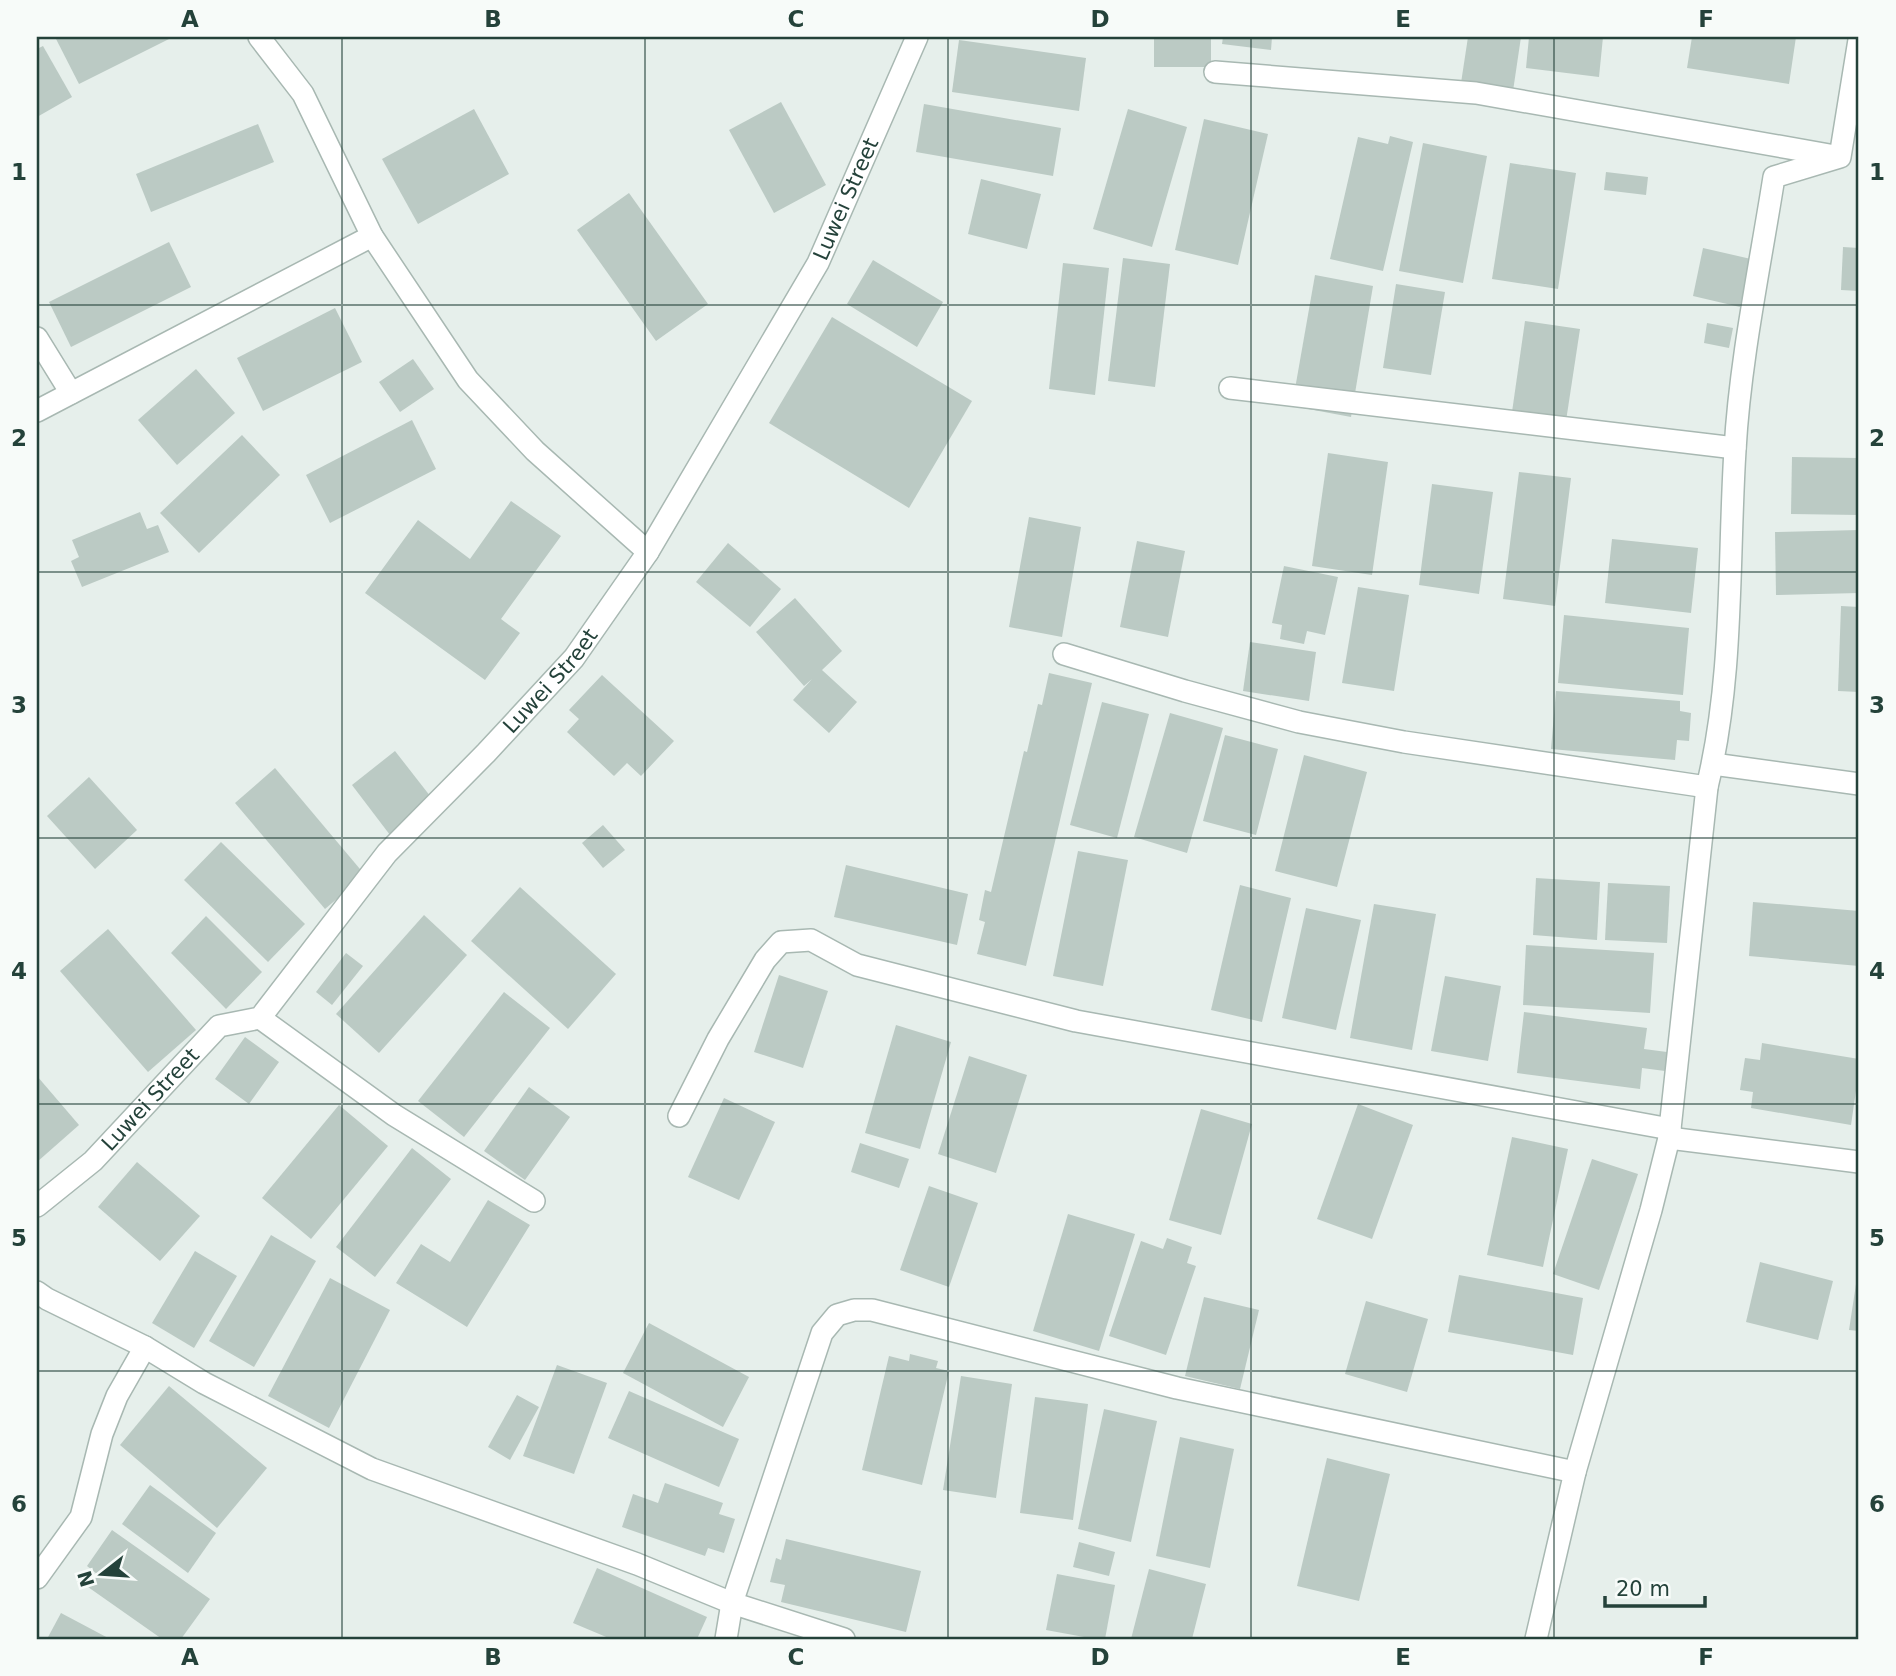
<svg xmlns="http://www.w3.org/2000/svg" width="1896" height="1676" viewBox="0 0 1896 1676" font-family="'DejaVu Sans',sans-serif">
<style>
.building{fill:#bbcac4}
.lines{fill:none;stroke-linecap:round;stroke-linejoin:round}
.minor-casing{stroke:#a8b8b2;stroke-width:24}
.minor{stroke:#fff;stroke-width:21}
.grid{fill:none;stroke:#24423a;stroke-width:2;stroke-opacity:0.55}
.labels{text-anchor:middle;stroke-width:7;stroke-linejoin:round;paint-order:stroke}
.street-label{font-size:21px;fill:#24423a;stroke:#f7fbf9}
.neatline{fill:none;stroke:#24423a;stroke-width:2.5}
.grid-label{font-size:23px;text-anchor:middle;font-weight:bold;fill:#24423a}
</style>
<rect width="100%" height="100%" fill="#e6efeb"/>
<g class="building">
<path d="M 55,37 L 173,37 L 79,84 Z"/>
<rect x="1154" y="37" width="57" height="30"/>
<path d="M 1223,37 L 1272,37 L 1271,50 L 1222,44 Z"/>
<path d="M 1468,37 L 1521,37 L 1513,91 L 1461,83 Z"/>
<path d="M 1529,37 L 1603,37 L 1599,77 L 1526,68 Z"/>
<path d="M 1692,37 L 1796,37 L 1789,84 L 1687,68 Z"/>
<path d="M 959,40 L 1086,58 L 1079,111 L 952,92 Z"/>
<path d="M 43,46 L 72,97 L 37,117 L 37,49 Z"/>
<path d="M 781,102 L 826,185 L 774,213 L 729,130 Z"/>
<path d="M 924,104 L 1061,128 L 1053,176 L 916,152 Z"/>
<path d="M 474,109 L 509,174 L 418,224 L 382,159 Z"/>
<path d="M 1128,109 L 1187,127 L 1152,247 L 1093,229 Z"/>
<path d="M 1204,119 L 1268,134 L 1238,265 L 1175,250 Z"/>
<path d="M 258,124 L 274,162 L 151,212 L 136,174 Z"/>
<path d="M 1390,136 L 1413,142 L 1383,271 L 1330,259 L 1358,137 L 1388,144 Z"/>
<path d="M 1423,143 L 1487,156 L 1463,283 L 1399,271 Z"/>
<path d="M 1510,163 L 1576,173 L 1558,289 L 1492,279 Z"/>
<path d="M 1606,172 L 1648,177 L 1646,195 L 1604,190 Z"/>
<path d="M 981,179 L 1041,194 L 1027,249 L 968,234 Z"/>
<path d="M 629,193 L 708,304 L 656,341 L 577,230 Z"/>
<path d="M 169,242 L 191,287 L 71,347 L 49,302 Z"/>
<path d="M 1843,247 L 1859,248 L 1859,291 L 1841,290 Z"/>
<path d="M 1703,248 L 1751,259 L 1740,307 L 1693,296 Z"/>
<path d="M 1123,258 L 1170,264 L 1155,387 L 1108,381 Z"/>
<path d="M 873,260 L 943,302 L 917,347 L 847,304 Z"/>
<path d="M 1063,263 L 1109,268 L 1095,395 L 1049,389 Z"/>
<path d="M 1315,275 L 1373,286 L 1351,417 L 1292,406 Z"/>
<path d="M 1396,284 L 1445,292 L 1431,375 L 1383,368 Z"/>
<path d="M 335,308 L 362,362 L 263,411 L 237,358 Z"/>
<path d="M 832,317 L 972,401 L 909,508 L 769,423 Z"/>
<path d="M 1525,321 L 1580,329 L 1566,421 L 1512,412 Z"/>
<path d="M 1707,323 L 1733,328 L 1729,348 L 1704,343 Z"/>
<path d="M 413,359 L 434,389 L 400,412 L 379,382 Z"/>
<path d="M 196,369 L 235,413 L 177,465 L 138,420 Z"/>
<path d="M 412,420 L 436,469 L 330,523 L 306,475 Z"/>
<path d="M 242,435 L 280,475 L 199,553 L 160,513 Z"/>
<path d="M 1328,453 L 1388,462 L 1372,575 L 1312,566 Z"/>
<path d="M 1792,457 L 1859,458 L 1859,515 L 1791,514 Z"/>
<path d="M 1519,472 L 1571,478 L 1555,606 L 1503,599 Z"/>
<path d="M 1432,484 L 1493,492 L 1479,594 L 1419,585 Z"/>
<path d="M 511,501 L 561,536 L 501,619 L 520,633 L 485,680 L 365,593 L 418,520 L 470,559 Z"/>
<path d="M 140,512 L 147,529 L 158,525 L 169,552 L 82,587 L 71,561 L 79,557 L 72,540 Z"/>
<path d="M 1029,517 L 1081,527 L 1062,637 L 1009,627 Z"/>
<path d="M 1859,530 L 1859,593 L 1776,595 L 1775,532 Z"/>
<path d="M 1612,539 L 1698,548 L 1691,613 L 1605,603 Z"/>
<path d="M 1137,541 L 1185,551 L 1168,637 L 1120,627 Z"/>
<path d="M 728,543 L 781,589 L 750,627 L 696,582 Z"/>
<path d="M 1284,566 L 1338,577 L 1325,635 L 1307,631 L 1304,644 L 1280,639 L 1282,625 L 1272,623 Z"/>
<path d="M 1358,587 L 1409,595 L 1394,691 L 1342,683 Z"/>
<path d="M 795,598 L 842,651 L 822,670 L 857,702 L 829,733 L 793,700 L 812,679 L 804,686 L 756,632 Z"/>
<path d="M 1841,606 L 1859,607 L 1859,692 L 1838,691 Z"/>
<path d="M 1564,615 L 1689,628 L 1683,695 L 1558,683 Z"/>
<path d="M 1250,642 L 1316,652 L 1309,701 L 1243,691 Z"/>
<path d="M 1049,673 L 1092,683 L 1026,966 L 977,954 L 985,922 L 979,920 L 985,890 L 991,892 L 1024,751 L 1027,752 L 1038,704 L 1042,705 Z"/>
<path d="M 602,675 L 674,741 L 641,776 L 627,763 L 614,776 L 567,732 L 579,719 L 569,710 Z"/>
<path d="M 1556,691 L 1680,701 L 1680,711 L 1691,713 L 1689,741 L 1677,740 L 1675,760 L 1551,749 Z"/>
<path d="M 1102,702 L 1149,714 L 1117,838 L 1070,825 Z"/>
<path d="M 1170,713 L 1223,728 L 1187,853 L 1134,837 Z"/>
<path d="M 1225,735 L 1278,749 L 1256,835 L 1203,821 Z"/>
<path d="M 395,751 L 434,801 L 390,835 L 352,785 Z"/>
<path d="M 1304,755 L 1367,772 L 1337,887 L 1275,871 Z"/>
<path d="M 275,768 L 365,875 L 325,909 L 235,803 Z"/>
<path d="M 89,777 L 137,830 L 95,869 L 47,816 Z"/>
<path d="M 603,825 L 625,850 L 603,868 L 582,843 Z"/>
<path d="M 221,842 L 305,924 L 268,962 L 184,880 Z"/>
<path d="M 1078,851 L 1128,860 L 1103,986 L 1053,976 Z"/>
<path d="M 846,865 L 968,894 L 957,945 L 834,917 Z"/>
<path d="M 1536,878 L 1600,882 L 1597,940 L 1533,935 Z"/>
<path d="M 1608,883 L 1670,886 L 1667,943 L 1605,940 Z"/>
<path d="M 1240,885 L 1291,898 L 1262,1022 L 1211,1010 Z"/>
<path d="M 520,887 L 616,974 L 568,1029 L 471,941 Z"/>
<path d="M 1753,902 L 1859,911 L 1859,966 L 1749,956 Z"/>
<path d="M 1374,904 L 1436,914 L 1412,1050 L 1350,1038 Z"/>
<path d="M 1306,908 L 1361,920 L 1336,1030 L 1282,1018 Z"/>
<path d="M 424,915 L 467,955 L 379,1053 L 336,1014 Z"/>
<path d="M 206,916 L 262,972 L 226,1009 L 171,953 Z"/>
<path d="M 108,929 L 196,1030 L 148,1072 L 60,971 Z"/>
<path d="M 1526,945 L 1654,953 L 1650,1013 L 1523,1005 Z"/>
<path d="M 346,953 L 363,966 L 332,1005 L 316,992 Z"/>
<path d="M 779,975 L 828,991 L 803,1068 L 754,1052 Z"/>
<path d="M 1445,976 L 1501,986 L 1488,1061 L 1431,1051 Z"/>
<path d="M 504,992 L 550,1028 L 464,1137 L 418,1101 Z"/>
<path d="M 1524,1012 L 1647,1028 L 1644,1049 L 1667,1052 L 1665,1071 L 1642,1068 L 1640,1089 L 1517,1073 Z"/>
<path d="M 896,1025 L 951,1042 L 920,1149 L 865,1133 Z"/>
<path d="M 245,1037 L 279,1062 L 249,1104 L 215,1079 Z"/>
<path d="M 1762,1043 L 1859,1059 L 1859,1070 L 1851,1125 L 1751,1108 L 1753,1092 L 1740,1090 L 1745,1058 L 1760,1060 Z"/>
<path d="M 969,1056 L 1027,1075 L 996,1173 L 938,1154 Z"/>
<path d="M 37,1076 L 79,1125 L 37,1162 Z"/>
<path d="M 529,1087 L 570,1117 L 525,1180 L 484,1151 Z"/>
<path d="M 724,1098 L 775,1122 L 739,1200 L 688,1177 Z"/>
<path d="M 1358,1104 L 1413,1125 L 1372,1239 L 1317,1219 Z"/>
<path d="M 339,1105 L 388,1146 L 311,1239 L 262,1198 Z"/>
<path d="M 1201,1109 L 1252,1124 L 1221,1235 L 1169,1220 Z"/>
<path d="M 1512,1137 L 1568,1149 L 1543,1267 L 1487,1255 Z"/>
<path d="M 860,1143 L 909,1159 L 899,1188 L 851,1172 Z"/>
<path d="M 412,1148 L 451,1179 L 375,1277 L 336,1247 Z"/>
<path d="M 1592,1159 L 1638,1174 L 1599,1290 L 1553,1274 Z"/>
<path d="M 137,1162 L 200,1216 L 160,1261 L 98,1207 Z"/>
<path d="M 929,1186 L 978,1203 L 949,1287 L 900,1270 Z"/>
<path d="M 488,1200 L 530,1225 L 467,1327 L 396,1283 L 421,1244 L 450,1262 Z"/>
<path d="M 1068,1214 L 1135,1234 L 1099,1351 L 1033,1331 Z"/>
<path d="M 271,1235 L 316,1261 L 254,1367 L 209,1341 Z"/>
<path d="M 1167,1238 L 1192,1247 L 1187,1263 L 1196,1266 L 1166,1355 L 1109,1336 L 1141,1241 L 1163,1249 Z"/>
<path d="M 195,1251 L 237,1276 L 194,1348 L 152,1323 Z"/>
<path d="M 1760,1262 L 1833,1281 L 1818,1340 L 1746,1322 Z"/>
<path d="M 1858,1271 L 1859,1271 L 1859,1331 L 1849,1330 Z"/>
<path d="M 1459,1275 L 1583,1298 L 1573,1355 L 1448,1332 Z"/>
<path d="M 330,1278 L 390,1310 L 329,1428 L 268,1396 Z"/>
<path d="M 1204,1297 L 1259,1310 L 1240,1389 L 1185,1376 Z"/>
<path d="M 1366,1301 L 1428,1319 L 1407,1392 L 1345,1374 Z"/>
<path d="M 649,1323 L 749,1377 L 723,1427 L 623,1373 Z"/>
<path d="M 910,1354 L 938,1361 L 936,1368 L 949,1371 L 922,1485 L 862,1470 L 889,1356 L 909,1361 Z"/>
<path d="M 557,1365 L 607,1383 L 574,1474 L 523,1456 Z"/>
<path d="M 961,1376 L 1012,1384 L 996,1498 L 943,1490 Z"/>
<path d="M 169,1386 L 267,1468 L 217,1528 L 120,1445 Z"/>
<path d="M 629,1391 L 739,1439 L 719,1487 L 608,1438 Z"/>
<path d="M 517,1395 L 539,1407 L 510,1460 L 488,1447 Z"/>
<path d="M 1035,1397 L 1088,1404 L 1073,1520 L 1020,1513 Z"/>
<path d="M 1104,1409 L 1157,1421 L 1131,1542 L 1078,1529 Z"/>
<path d="M 1180,1437 L 1234,1449 L 1210,1568 L 1156,1556 Z"/>
<path d="M 1327,1458 L 1390,1474 L 1359,1601 L 1297,1586 Z"/>
<path d="M 665,1483 L 723,1503 L 719,1514 L 735,1519 L 724,1553 L 708,1548 L 705,1556 L 622,1527 L 633,1494 L 658,1503 Z"/>
<path d="M 150,1485 L 216,1533 L 188,1573 L 122,1524 Z"/>
<path d="M 112,1530 L 210,1599 L 181,1639 L 162,1639 L 88,1587 L 97,1574 L 87,1566 Z"/>
<path d="M 786,1539 L 921,1571 L 906,1632 L 781,1602 L 785,1585 L 770,1582 L 776,1558 L 781,1560 Z"/>
<path d="M 1079,1542 L 1115,1552 L 1109,1576 L 1073,1567 Z"/>
<path d="M 597,1568 L 707,1617 L 697,1639 L 611,1639 L 573,1623 Z"/>
<path d="M 1149,1569 L 1206,1584 L 1192,1639 L 1131,1639 Z"/>
<path d="M 1057,1574 L 1115,1585 L 1105,1639 L 1095,1639 L 1046,1630 Z"/>
<path d="M 61,1613 L 110,1639 L 47,1639 Z"/>
</g>
<g class="lines">
<defs>
<g id="minor">
<path d="M 259,37 L 303,94 L 372,236 L 468,380 L 535,451 L 648,552"/>
<path d="M 1215,72 L 1476,93 L 1835,156"/>
<path d="M 37,338 L 71,393"/>
<path d="M 1230,388 L 1735,448"/>
<path d="M 37,411 L 372,236"/>
<path d="M 1064,654 L 1185,691 L 1299,722 L 1404,742 L 1707,787"/>
<path d="M 1713,764 L 1859,784"/>
<path d="M 260,1018 L 394,1115 L 534,1201"/>
<path d="M 679,1116 L 718,1039 L 765,960 L 781,942 L 811,940 L 857,965 L 1076,1021 L 1670,1129"/>
<path d="M 1669,1138 L 1859,1162"/>
<path id="s1" d="M 37,1206 L 93,1161 L 219,1026 L 260,1018 L 387,853 L 486,753 L 574,658 L 648,552 L 818,263 L 917,37"/>
<path d="M 37,1292 L 47,1299 L 145,1347 L 204,1383 L 372,1469 L 637,1564 L 732,1603 L 844,1639"/>
<path d="M 37,1578 L 81,1517 L 102,1434 L 117,1396 L 145,1347"/>
<path d="M 726,1639 L 732,1603 L 822,1333 L 837,1315 L 854,1310 L 872,1310 L 1177,1388 L 1575,1472"/>
<path d="M 1536,1639 L 1575,1472 L 1651,1210 L 1669,1138 L 1707,787 C 1734,677 1728,562 1735,450 C 1740,360 1760,266 1774,177 L 1840,157 L 1859,40"/>
</g>
</defs>
<use href="#minor" class="minor-casing"/>
<use href="#minor" class="minor"/>
</g>
<path class="grid" d="M 342,37 L 342,1639M 645,37 L 645,1639M 948,37 L 948,1639M 1251,37 L 1251,1639M 1554,37 L 1554,1639M 37,305 L 1859,305M 37,572 L 1859,572M 37,838 L 1859,838M 37,1104 L 1859,1104M 37,1371 L 1859,1371"/>
<g class="labels">
<g class="street-label">
<text dy="7" stroke="none"><textPath href="#s1" startOffset="1311">Luwei Street</textPath></text>
<text dy="7" stroke="none"><textPath href="#s1" startOffset="744">Luwei Street</textPath></text>
<text dy="7" stroke="none"><textPath href="#s1" startOffset="156">Luwei Street</textPath></text>
</g>
</g>
<rect width="1896" height="1676" fill="none" stroke="#f7fbf9" stroke-width="77"/>
<g transform="translate(102 1574) rotate(253)" stroke="#f7fbf9" stroke-width="5" paint-order="stroke">
<path d="M0-5L12 26L0 18L-12 26Z" fill="#24423a"/>
<text y="-10" font-size="19" font-weight="bold" text-anchor="middle" fill="#24423a">N</text>
</g>
<path d="M1605 1596v10h100v-10" fill="none" stroke="#24423a" stroke-width="3.5"/>
<text x="1616" y="1596" font-size="21" fill="#24423a" stroke="#f7fbf9" stroke-width="5" paint-order="stroke">20 m</text>
<rect x="38" y="38" width="1819" height="1600" class="neatline"/>
<g class="grid-label">
<text x="190" y="27">A</text>
<text x="493" y="27">B</text>
<text x="796" y="27">C</text>
<text x="1100" y="27">D</text>
<text x="1403" y="27">E</text>
<text x="1706" y="27">F</text>
<text x="19" y="180">1</text>
<text x="1877" y="180">1</text>
<text x="19" y="446">2</text>
<text x="1877" y="446">2</text>
<text x="19" y="713">3</text>
<text x="1877" y="713">3</text>
<text x="19" y="979">4</text>
<text x="1877" y="979">4</text>
<text x="19" y="1246">5</text>
<text x="1877" y="1246">5</text>
<text x="19" y="1512">6</text>
<text x="1877" y="1512">6</text>
<text x="190" y="1665">A</text>
<text x="493" y="1665">B</text>
<text x="796" y="1665">C</text>
<text x="1100" y="1665">D</text>
<text x="1403" y="1665">E</text>
<text x="1706" y="1665">F</text>
</g>
</svg>
